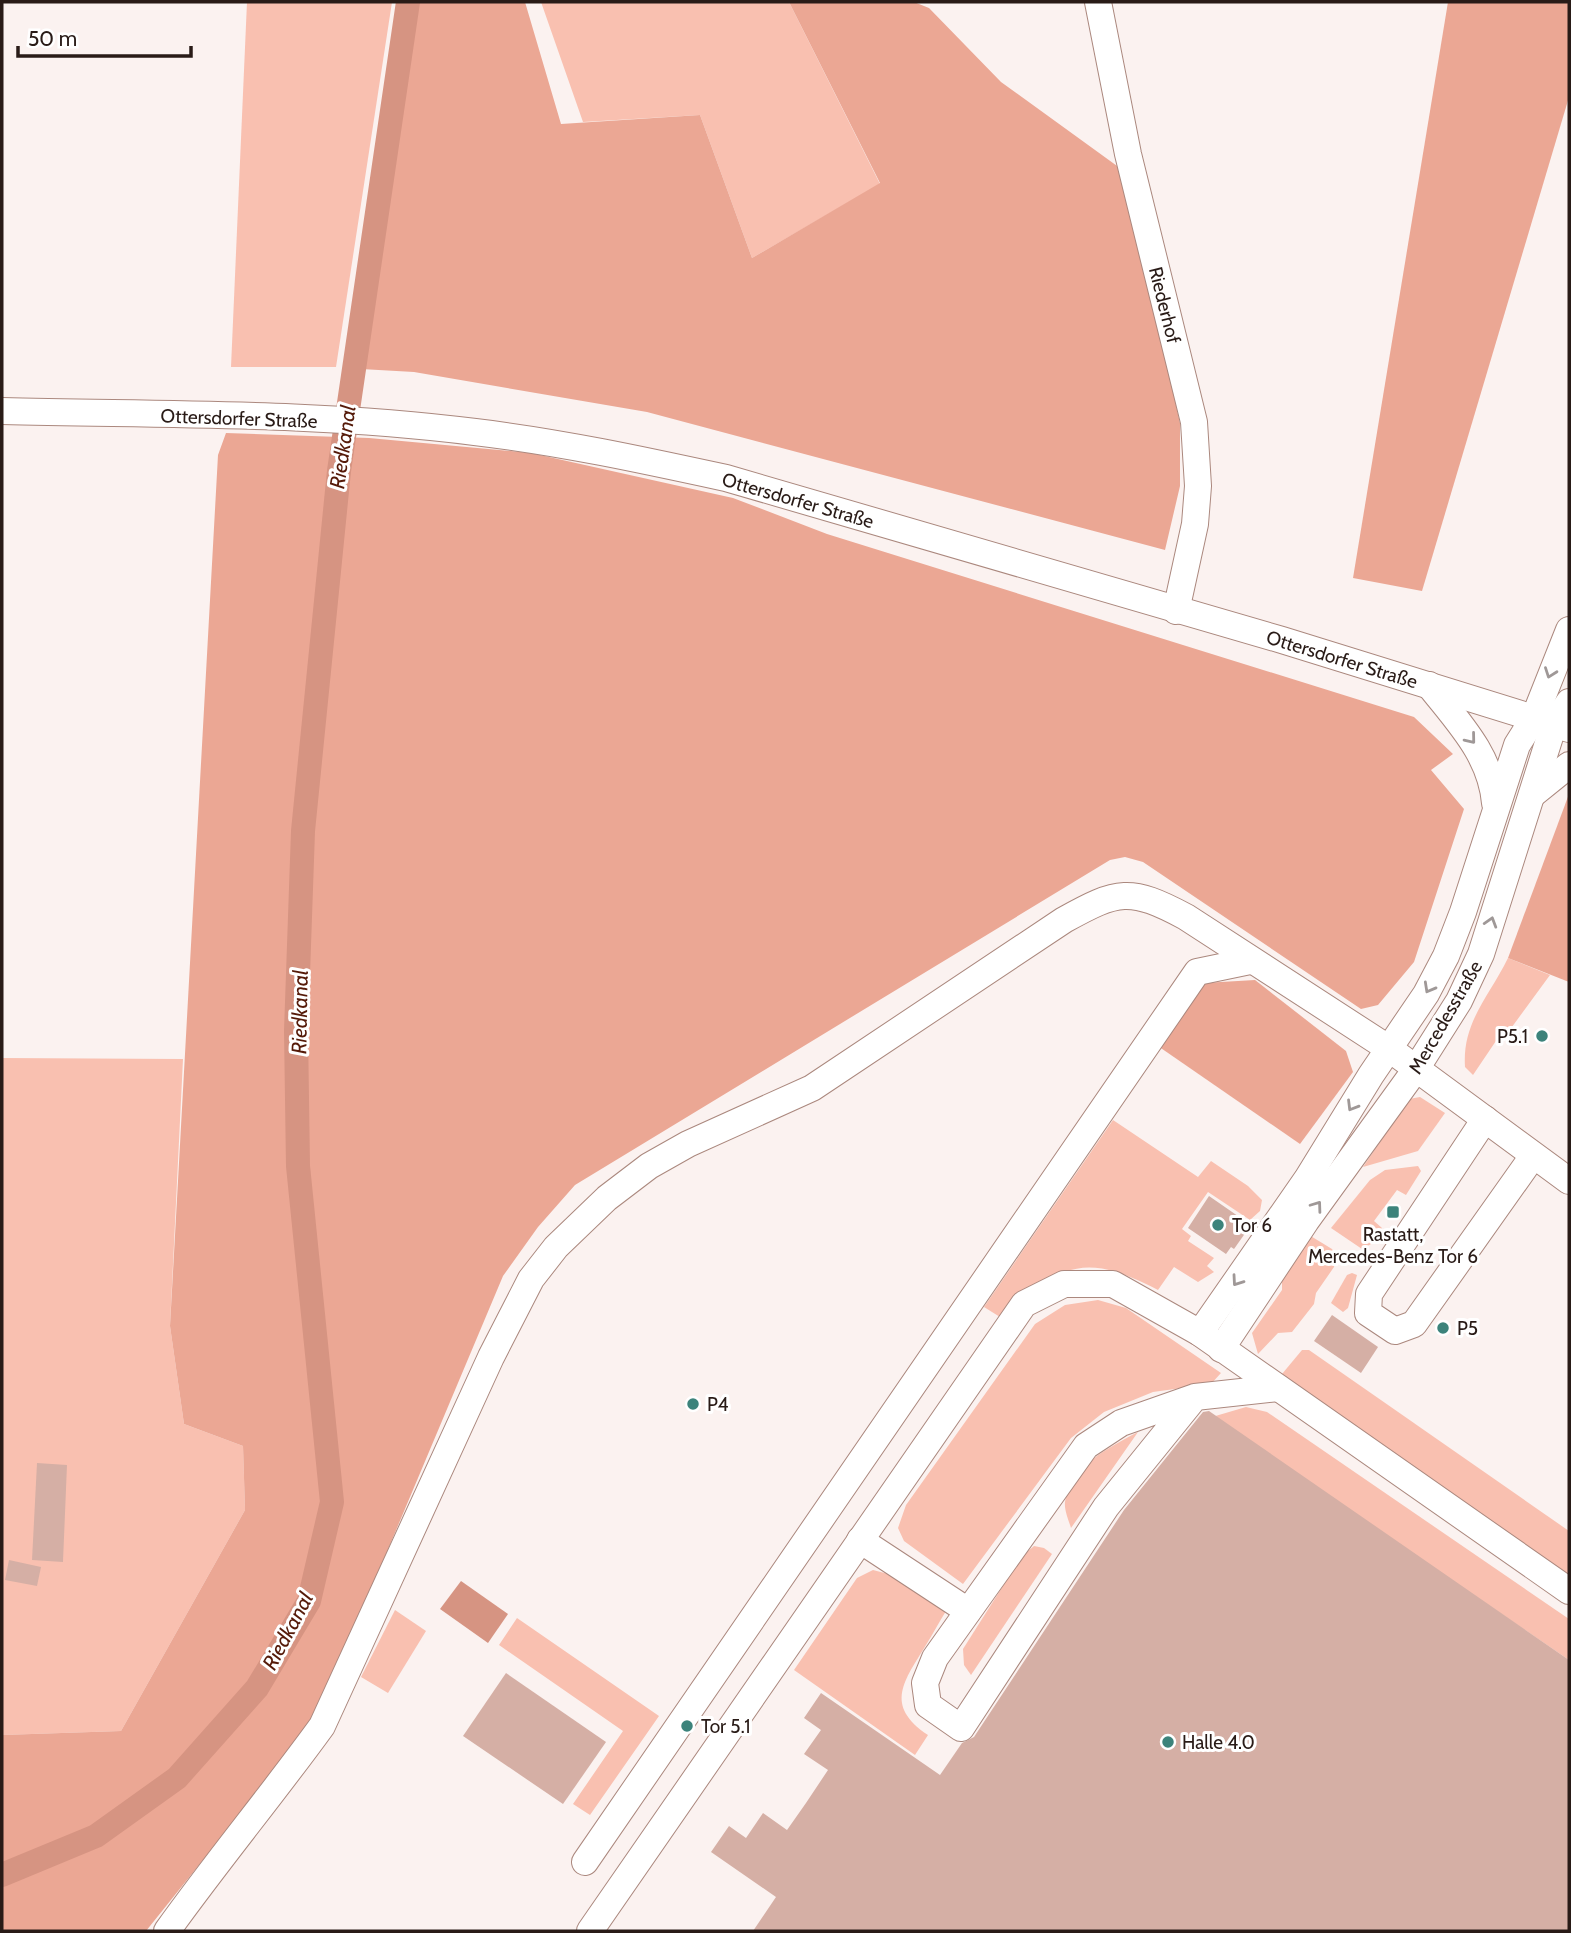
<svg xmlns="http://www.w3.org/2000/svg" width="1571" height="1933" viewBox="0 0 1571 1933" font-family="Cabin,sans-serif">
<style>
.green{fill:#f9c0b0}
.forest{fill:#eba794}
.water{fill:#d69482}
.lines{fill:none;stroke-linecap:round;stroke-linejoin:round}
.canal{stroke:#d69482;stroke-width:24}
.building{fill:#d5afa5}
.minor-casing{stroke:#ab887e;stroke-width:28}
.minor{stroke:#fff;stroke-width:26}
.oneway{stroke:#9f9897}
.poi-dot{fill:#3c837b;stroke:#fff;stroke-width:2.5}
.labels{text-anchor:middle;stroke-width:6;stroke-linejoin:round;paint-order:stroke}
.street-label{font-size:19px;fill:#291b17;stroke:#fff}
.poi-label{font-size:19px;fill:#291b17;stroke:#fff;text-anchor:start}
.water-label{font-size:21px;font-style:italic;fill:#551a09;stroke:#fff}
</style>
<rect width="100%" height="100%" fill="#fbf2f0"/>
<g class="green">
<path d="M 247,2 L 392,2 L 336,367 L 231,367 Z"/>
<path d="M 541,2 L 789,2 L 880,184 L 752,258 L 700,115 L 583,122 Z"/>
<path d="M 1508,958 L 1550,975 L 1509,1031 L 1504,1029 L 1473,1075 L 1465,1067 C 1462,1022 1489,997 1508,958 Z"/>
<path d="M 2,1058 L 183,1059 L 170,1326 L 184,1424 L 243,1446 L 245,1510 L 121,1731 L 2,1735 Z"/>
<path d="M 1420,1097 L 1445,1113 L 1418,1151 L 1363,1167 L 1409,1099 Z"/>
<path d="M 1113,1120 L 1198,1177 L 1211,1161 L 1248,1186 L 1262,1200 L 1260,1211 L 1250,1220 L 1208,1192 L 1182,1229 L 1191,1236 L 1188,1241 L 1214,1258 L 1207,1266 L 1214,1272 L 1198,1282 L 1174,1267 L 1158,1290 C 1081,1250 1062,1266 1000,1317 L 984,1307 Z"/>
<path d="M 1418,1166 L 1421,1171 L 1406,1195 L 1397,1190 L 1374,1221 L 1382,1228 L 1371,1244 L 1362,1249 L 1331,1228 L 1370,1180 L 1385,1170 Z"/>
<path d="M 1309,1235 L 1332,1249 L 1336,1256 L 1334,1267 L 1316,1293 L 1314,1304 L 1292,1332 L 1278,1333 L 1258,1354 L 1252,1333 L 1282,1290 L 1282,1275 Z"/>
<path d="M 1352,1273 L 1357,1275 L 1348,1308 L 1343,1312 L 1331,1303 L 1347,1275 Z"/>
<path d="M 1098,1300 L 1126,1308 L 1221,1373 L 1211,1384 L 1153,1392 L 1104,1412 L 1071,1438 L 963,1584 L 904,1541 L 898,1528 L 906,1505 L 1035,1324 L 1065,1305 Z"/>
<path d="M 1302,1350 L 1309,1350 L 1569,1531 L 1569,1575 L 1282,1374 Z"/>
<path d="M 1246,1407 L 1267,1412 L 1569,1619 L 1569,1660 L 1212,1417 Z"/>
<path d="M 1138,1432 L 1071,1528 C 1069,1521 1064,1510 1065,1502 C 1070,1466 1110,1447 1138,1432 Z"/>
<path d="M 1034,1546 L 1044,1548 L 1052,1554 L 971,1675 L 964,1665 L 963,1649 L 1022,1556 Z"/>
<path d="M 873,1570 L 896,1576 L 946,1611 C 939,1622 933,1634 926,1645 C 905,1680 883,1705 928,1735 L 915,1755 L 794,1670 L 857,1578 Z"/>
<path d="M 395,1610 L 426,1631 L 388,1693 L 361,1677 Z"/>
<path d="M 517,1618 L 659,1716 L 590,1815 L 573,1804 L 623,1731 L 499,1645 Z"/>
</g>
<g class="forest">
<path d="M 418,2 L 525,2 L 561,124 L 700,115 L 752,258 L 880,183 L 789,2 L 914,2 L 929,8 L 1001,82 L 1124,171 L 1180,423 L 1180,486 L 1165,550 L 647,412 L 414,372 L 361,369 Z"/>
<path d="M 1448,2 L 1569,2 L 1569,97 L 1422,591 L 1353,578 Z"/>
<path d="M 226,433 L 369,438 L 531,453 L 733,498 L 827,534 L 1414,717 L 1453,754 L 1431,770 L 1464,809 L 1414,962 L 1378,1005 L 1361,1009 L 1143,862 L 1125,857 L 1110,860 L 575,1185 L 538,1227 L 503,1276 L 317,1718 L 146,1931 L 2,1931 L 2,1735 L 121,1731 L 245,1510 L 243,1446 L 184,1424 L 170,1326 L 218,455 Z"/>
<path d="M 1569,794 L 1569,982 L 1508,958 Z"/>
<path d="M 1255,980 L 1346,1051 L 1353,1072 L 1300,1144 L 1155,1044 L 1204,983 Z"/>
</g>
<path class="water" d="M 461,1581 L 508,1614 L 488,1643 L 440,1609 Z"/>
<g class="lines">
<path class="canal" d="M 2,1875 L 96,1836 L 177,1778 L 257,1688 L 309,1601 L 332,1502 L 298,1166 L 296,1031 L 303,831 L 339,471 L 408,2"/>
</g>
<g class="building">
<path d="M 1209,1196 L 1248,1223 L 1243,1230 L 1246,1232 L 1234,1249 L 1231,1247 L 1226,1254 L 1188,1228 Z"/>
<path d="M 1332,1315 L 1378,1347 L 1361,1373 L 1314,1341 Z"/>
<path d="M 1209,1411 L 1569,1660 L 1569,1931 L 753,1931 L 776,1897 L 711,1852 L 729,1826 L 746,1838 L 763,1813 L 787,1830 L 806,1803 L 828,1770 L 804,1754 L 821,1730 L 804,1718 L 821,1693 L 940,1775 L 962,1743 L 974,1737 L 1124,1510 L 1203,1412 Z"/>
<path d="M 37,1463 L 67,1465 L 63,1562 L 32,1560 Z"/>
<path d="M 9,1560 L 41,1567 L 37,1586 L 5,1580 Z"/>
<path d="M 506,1673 L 606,1742 L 563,1804 L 463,1736 Z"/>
</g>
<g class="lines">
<defs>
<g id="minor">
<path d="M 1098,2 L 1128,154 L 1194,422 L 1198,486 L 1195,524 L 1176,611"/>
<path d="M 2,411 C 159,415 319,412 475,432 C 560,442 643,460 726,478 L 1282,640 L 1569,729"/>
<path d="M 1429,685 C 1458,722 1491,755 1495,803"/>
<path d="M 1532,795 L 1569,765"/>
<path d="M 1485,1119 L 1369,1294 L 1368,1313 L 1395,1331 L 1414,1324 L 1533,1156"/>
<path d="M 1200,1333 L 1307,1179 L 1371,1075 L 1426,994 L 1446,956 L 1463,912 L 1517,745 L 1534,718 L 1569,630"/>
<path d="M 1221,1349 L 1306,1221 L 1416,1069 L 1459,1001 L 1481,954 L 1554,724 L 1569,702"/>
<path d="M 1195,1397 L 1121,1423 L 1086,1446 L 935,1658 L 925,1683 L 928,1705 L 961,1728 L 1106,1507 L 1195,1397 L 1278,1388"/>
<path d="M 860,1540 L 968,1611"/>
<path d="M 585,1862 L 1197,972 L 1250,961"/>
<path d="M 167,1931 C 217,1861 272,1795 322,1726 L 491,1357 L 531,1279 L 556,1247 L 607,1198 L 649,1166 L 688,1144 L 812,1088 L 1064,920 C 1118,890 1130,887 1186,917 L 1391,1050 L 1569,1181"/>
<path d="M 590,1931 L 1024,1304 L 1064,1284 L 1113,1284 L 1200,1333 L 1569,1591"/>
</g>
</defs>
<use href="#minor" class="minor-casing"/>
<use href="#minor" class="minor"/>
</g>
<defs><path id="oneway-chevron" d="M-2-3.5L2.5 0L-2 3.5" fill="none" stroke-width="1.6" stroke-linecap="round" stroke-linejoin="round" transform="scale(1.75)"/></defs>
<g class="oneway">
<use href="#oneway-chevron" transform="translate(1550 673) rotate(110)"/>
<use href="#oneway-chevron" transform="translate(1471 739) rotate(51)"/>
<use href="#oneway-chevron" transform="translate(1491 922) rotate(-73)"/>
<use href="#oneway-chevron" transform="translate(1429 988) rotate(119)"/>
<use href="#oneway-chevron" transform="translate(1352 1106) rotate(121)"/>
<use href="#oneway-chevron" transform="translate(1317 1206) rotate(-54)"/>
<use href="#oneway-chevron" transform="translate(1237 1281) rotate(125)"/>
</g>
<g class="poi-dot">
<circle cx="1542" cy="1036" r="7"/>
<rect x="1386" y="1205" width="14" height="14" rx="3.5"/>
<circle cx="1218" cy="1225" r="7"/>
<circle cx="1443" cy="1328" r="7"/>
<circle cx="693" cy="1404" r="7"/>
<circle cx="687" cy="1726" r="7"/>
<circle cx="1168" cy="1742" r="7"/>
</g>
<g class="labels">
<g class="street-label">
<text transform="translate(1165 305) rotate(76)" y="7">Riederhof</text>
<text transform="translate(239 418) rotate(2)" y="7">Ottersdorfer Straße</text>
<text transform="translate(798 500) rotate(16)" y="7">Ottersdorfer Straße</text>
<text transform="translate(1342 659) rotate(17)" y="7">Ottersdorfer Straße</text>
<text transform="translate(1445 1017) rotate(-60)" y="7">Mercedesstraße</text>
</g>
<g class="poi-label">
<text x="1528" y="1043" text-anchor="end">P5.1</text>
<text x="1232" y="1232">Tor 6</text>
<text x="1393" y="1241" text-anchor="middle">Rastatt,<tspan x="1393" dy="22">Mercedes-Benz Tor 6</tspan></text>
<text x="1457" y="1335">P5</text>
<text x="707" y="1411">P4</text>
<text x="701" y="1733">Tor 5.1</text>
<text x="1182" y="1749">Halle 4.0</text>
</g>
<g class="water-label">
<text transform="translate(343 447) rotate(-82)" y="7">Riedkanal</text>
<text transform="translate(300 1012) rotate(-89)" y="7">Riedkanal</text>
<text transform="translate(288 1631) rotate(-62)" y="7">Riedkanal</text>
</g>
</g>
<rect width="1571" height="1933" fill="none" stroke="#291b17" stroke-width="7"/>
<path d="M18 46v10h173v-10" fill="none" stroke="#291b17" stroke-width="3.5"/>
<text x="28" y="46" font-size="21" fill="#291b17" stroke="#ffffff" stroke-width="5" paint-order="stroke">50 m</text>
</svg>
